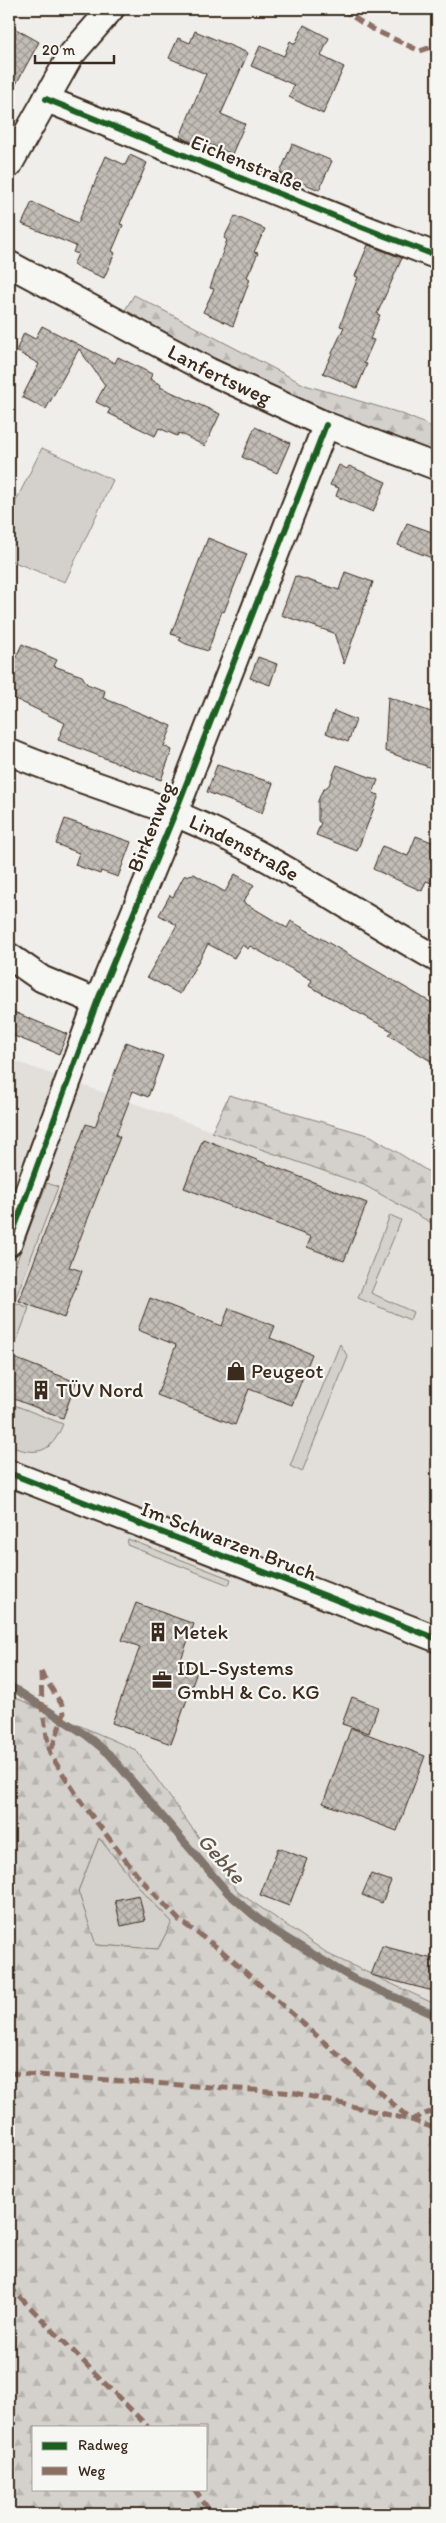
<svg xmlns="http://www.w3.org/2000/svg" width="446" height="2523" viewBox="0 0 446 2523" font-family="Itim,sans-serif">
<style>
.built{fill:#e2dfdb}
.green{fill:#d4d1cc;stroke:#887e75}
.forest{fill:url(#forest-firs);stroke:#887e75;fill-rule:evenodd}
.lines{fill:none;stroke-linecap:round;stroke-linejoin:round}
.stream{stroke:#81766d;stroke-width:8}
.building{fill:url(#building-cross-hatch);stroke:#3b2a1e}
.minor-casing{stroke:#3b2a1e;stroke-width:29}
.minor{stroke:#f6f6f2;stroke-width:25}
.quiet{stroke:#8d6e63;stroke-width:5;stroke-dasharray:10 5;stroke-linecap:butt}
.cycleway-casing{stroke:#f6f6f2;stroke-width:9}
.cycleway{stroke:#1b5e20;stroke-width:6}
.labels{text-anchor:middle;stroke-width:4.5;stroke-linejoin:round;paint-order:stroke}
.street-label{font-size:21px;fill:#3b2a1e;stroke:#f6f6f2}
.poi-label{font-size:21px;fill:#3b2a1e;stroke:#f6f6f2;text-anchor:start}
.water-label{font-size:22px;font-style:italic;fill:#64564c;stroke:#f6f6f2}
</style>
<defs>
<pattern id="forest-firs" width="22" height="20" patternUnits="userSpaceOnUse" patternTransform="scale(1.25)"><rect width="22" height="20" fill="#d4d1cc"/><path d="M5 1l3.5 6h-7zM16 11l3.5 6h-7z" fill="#b7b4af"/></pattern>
<pattern id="building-cross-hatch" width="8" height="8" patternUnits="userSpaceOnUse" patternTransform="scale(1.25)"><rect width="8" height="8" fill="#c2bdb7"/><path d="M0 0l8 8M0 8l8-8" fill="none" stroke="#9f9a94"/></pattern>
</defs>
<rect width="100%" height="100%" fill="#efeeea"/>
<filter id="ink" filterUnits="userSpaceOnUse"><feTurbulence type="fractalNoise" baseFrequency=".02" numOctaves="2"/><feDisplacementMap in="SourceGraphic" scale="10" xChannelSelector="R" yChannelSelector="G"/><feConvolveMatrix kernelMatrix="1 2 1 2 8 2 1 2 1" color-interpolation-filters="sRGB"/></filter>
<g filter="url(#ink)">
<path class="built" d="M 9,1059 L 364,1185 L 437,1226 L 437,2005 L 330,1955 L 238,1892 L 136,1750 L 9,1695 Z"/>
<g class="green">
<path d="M 42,448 L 113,480 L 65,582 L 9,560 L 9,515 Z"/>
<path d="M 47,1183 L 58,1187 L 14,1302 L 29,1308 L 13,1351 L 9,1350 L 9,1281 Z"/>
<path d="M 390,1215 L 401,1220 L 371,1293 L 413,1312 L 410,1320 L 358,1298 Z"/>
<path d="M 340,1344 L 348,1357 L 302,1472 L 290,1466 Z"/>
<path d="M 9,1403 L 63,1424 C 51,1454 37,1456 9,1446 Z"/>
<path d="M 128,1539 L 231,1579 L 229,1585 L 127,1545 Z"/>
<path d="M 99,1838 L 143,1892 L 172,1922 L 158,1949 L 95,1945 L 78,1891 Z"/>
</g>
<g class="forest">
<path d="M 134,295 L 305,385 L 400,413 L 437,429 L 437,459 L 324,416 L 122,315 Z"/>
<path d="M 229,1095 L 371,1136 L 437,1177 L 437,1226 L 364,1185 L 212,1132 Z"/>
<path d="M 9,1695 L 136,1750 L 238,1892 L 330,1955 L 437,2005 L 437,2514 L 9,2514 ZM 99,1838 L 143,1892 L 172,1922 L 158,1949 L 96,1945 L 78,1891 ZM 34,2427 L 206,2427 L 206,2489 L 34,2489 Z"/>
</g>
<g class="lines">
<path class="stream" d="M 9,1685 L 86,1735 L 109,1754 L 228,1893 L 252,1914 L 273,1930 L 352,1978 L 437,2016"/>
</g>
<g class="building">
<path d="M 9,25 L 39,42 L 9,97 Z"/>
<path d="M 304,25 L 329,38 L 321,56 L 344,67 L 323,114 L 289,97 L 294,85 L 251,66 L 260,46 L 284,56 L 290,41 L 295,44 Z"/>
<path d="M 195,31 L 248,53 L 221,114 L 245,124 L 232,154 L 209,144 L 207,149 L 180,137 L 206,74 L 169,58 L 178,38 L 190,43 Z"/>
<path d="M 292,144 L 332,161 L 319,190 L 280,173 Z"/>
<path d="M 130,155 L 147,163 L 120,224 L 123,225 L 112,251 L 115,253 L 104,278 L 73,265 L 78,254 L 73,252 L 76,246 L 22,224 L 32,202 L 78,223 L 106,156 L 125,165 Z"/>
<path d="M 235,216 L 265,229 L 254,252 L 258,253 L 247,277 L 250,279 L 233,326 L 203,312 L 214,289 L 210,288 L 227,240 L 224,238 Z"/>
<path d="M 368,245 L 402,258 L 377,314 L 380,315 L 370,339 L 374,340 L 364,363 L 367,364 L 357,388 L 323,373 L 344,327 L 340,326 L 358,277 L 355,276 Z"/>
<path d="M 42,326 L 115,363 L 118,357 L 152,374 L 150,379 L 161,385 L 160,387 L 220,414 L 205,446 L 179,433 L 177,436 L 159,428 L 155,436 L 108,413 L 110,409 L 96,402 L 105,385 L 79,349 L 46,409 L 22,397 L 39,364 L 16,351 L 24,333 L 35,339 Z"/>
<path d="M 255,427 L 290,443 L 277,473 L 242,457 Z"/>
<path d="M 339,465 L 347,469 L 349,466 L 386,482 L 373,512 L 336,496 L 339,488 L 330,485 Z"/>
<path d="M 407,523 L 437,534 L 437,560 L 398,545 Z"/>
<path d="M 208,538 L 247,554 L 224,612 L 222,611 L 208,651 L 186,644 L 179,640 L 181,637 L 171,634 Z"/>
<path d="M 345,572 L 373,582 L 344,664 L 334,633 L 281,615 L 295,576 L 339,590 Z"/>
<path d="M 22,644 L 57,660 L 54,666 L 82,676 L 87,684 L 105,691 L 103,698 L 172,726 L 164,746 L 172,750 L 161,780 L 58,740 L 65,723 L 9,696 L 9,672 Z"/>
<path d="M 258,657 L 277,664 L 270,685 L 250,678 Z"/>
<path d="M 388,697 L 437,714 L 437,770 L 385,751 Z"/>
<path d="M 334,711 L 356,720 L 348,742 L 326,733 Z"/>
<path d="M 217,765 L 273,783 L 262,813 L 207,792 Z"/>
<path d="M 337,765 L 378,780 L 373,793 L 379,795 L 357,851 L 316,835 L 321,823 L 318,821 L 318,801 L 322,791 L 329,785 Z"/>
<path d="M 65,819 L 131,842 L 118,877 L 101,871 L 100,874 L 75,865 L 79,853 L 56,844 Z"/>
<path d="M 416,836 L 437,844 L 437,885 L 426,881 L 422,891 L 373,869 L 382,846 L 408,856 Z"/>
<path d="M 194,874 L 225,892 L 235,874 L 254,885 L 243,902 L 287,928 L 291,921 L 437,1006 L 437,1065 L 389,1035 L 392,1031 L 309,986 L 312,980 L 250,946 L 248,949 L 242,945 L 234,958 L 208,944 L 180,994 L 147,977 L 177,925 L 159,915 L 170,895 L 173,897 L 184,876 Z"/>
<path d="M 9,1010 L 67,1034 L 59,1054 L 9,1034 Z"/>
<path d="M 126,1042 L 163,1056 L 148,1097 L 133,1091 L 116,1135 L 120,1137 L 69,1267 L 82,1271 L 64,1318 L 19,1301 L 86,1124 L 95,1127 Z"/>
<path d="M 203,1139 L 367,1203 L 344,1261 L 307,1247 L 311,1237 L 184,1188 Z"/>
<path d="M 150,1298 L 222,1326 L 229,1308 L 275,1326 L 270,1338 L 312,1354 L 292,1405 L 249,1389 L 235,1425 L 157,1395 L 176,1345 L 138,1330 Z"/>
<path d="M 9,1356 L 76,1382 L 63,1418 L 9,1397 Z"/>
<path d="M 136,1603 L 194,1624 L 180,1662 L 198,1669 L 171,1744 L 112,1723 L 140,1647 L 122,1640 Z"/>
<path d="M 352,1697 L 378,1707 L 369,1733 L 342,1724 Z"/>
<path d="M 351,1728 L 425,1756 L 397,1831 L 323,1803 Z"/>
<path d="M 278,1848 L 307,1859 L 289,1906 L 260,1895 Z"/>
<path d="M 371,1874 L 391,1881 L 382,1903 L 362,1895 Z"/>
<path d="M 139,1895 L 145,1921 L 121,1926 L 115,1900 Z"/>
<path d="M 382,1946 L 437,1960 L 437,1992 L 371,1975 Z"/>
</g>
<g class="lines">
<defs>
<g id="minor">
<path d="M 46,99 L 359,226 L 437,256"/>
<path d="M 9,165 L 71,55 L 111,9"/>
<path id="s1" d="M 9,264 L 209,371 L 326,425 L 437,467"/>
<path id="s2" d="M 9,752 C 76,781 148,799 214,831 C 291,868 362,917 437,959"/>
<path d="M 9,956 L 42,979 L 97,1002"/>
<path d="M 9,1243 L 97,1002 L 175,813 L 326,425"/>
<path d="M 9,1473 L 437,1639"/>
</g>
</defs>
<use href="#minor" class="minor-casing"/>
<use href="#minor" class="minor"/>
<g class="quiet">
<path d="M 341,9 L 372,29 L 420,51 L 437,45"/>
<path d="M 41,1672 L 42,1707 L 50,1754 L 82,1803 L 137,1875 L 179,1920 L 222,1951 L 411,2120"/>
<path d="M 41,1672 L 62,1705 L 64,1713 L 50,1754"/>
<path d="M 9,2073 L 296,2093 L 411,2120 L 437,2129"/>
<path d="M 411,2120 L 437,2109"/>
<path d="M 9,2286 L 148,2427"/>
<path d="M 194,2489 L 212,2514"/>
</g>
<defs>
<g id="cycleway">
<path d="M 46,99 L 359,226 L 437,256"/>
<path d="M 9,1243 L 97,1002 L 175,813 L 326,425"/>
<path d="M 9,1473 L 437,1639"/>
</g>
</defs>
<use href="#cycleway" class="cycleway-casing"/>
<use href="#cycleway" class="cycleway"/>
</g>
</g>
<defs>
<symbol id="shop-bare" viewBox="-9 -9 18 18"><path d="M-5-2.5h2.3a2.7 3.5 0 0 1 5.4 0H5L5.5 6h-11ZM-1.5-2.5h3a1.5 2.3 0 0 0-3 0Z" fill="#3b2a1e" stroke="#f6f6f2" stroke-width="2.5" paint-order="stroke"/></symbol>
<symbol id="building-bare" viewBox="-9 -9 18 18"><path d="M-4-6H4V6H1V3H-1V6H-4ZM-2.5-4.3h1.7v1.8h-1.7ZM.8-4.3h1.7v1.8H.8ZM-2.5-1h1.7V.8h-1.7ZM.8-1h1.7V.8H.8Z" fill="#3b2a1e" stroke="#f6f6f2" stroke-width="2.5" paint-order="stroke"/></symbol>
<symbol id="office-bare" viewBox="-9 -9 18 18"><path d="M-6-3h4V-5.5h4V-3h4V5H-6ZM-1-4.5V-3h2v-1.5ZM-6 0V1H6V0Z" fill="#3b2a1e" stroke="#f6f6f2" stroke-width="2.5" paint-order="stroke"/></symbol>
</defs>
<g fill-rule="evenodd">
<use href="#shop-bare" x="222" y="1357" width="28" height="28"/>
<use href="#building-bare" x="27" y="1376" width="28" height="28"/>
<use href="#building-bare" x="144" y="1618" width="28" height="28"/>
<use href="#office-bare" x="148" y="1666" width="28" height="28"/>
</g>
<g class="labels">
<g class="street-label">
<text transform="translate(247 163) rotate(22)" y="7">Eichenstraße</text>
<text dy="7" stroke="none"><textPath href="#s1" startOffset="238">Lanfertsweg</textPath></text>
<text transform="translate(151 827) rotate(-68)" y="7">Birkenweg</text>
<text dy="7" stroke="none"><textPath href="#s2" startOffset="254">Lindenstraße</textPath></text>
<text transform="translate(229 1541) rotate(21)" y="7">Im Schwarzen Bruch</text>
</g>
<g class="poi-label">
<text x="251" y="1378">Peugeot</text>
<text x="56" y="1397">TÜV Nord</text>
<text x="173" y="1639">Metek</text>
<text x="177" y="1675">IDL-Systems<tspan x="177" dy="24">GmbH &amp; Co. KG</tspan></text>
</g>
<g class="water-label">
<text transform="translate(222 1858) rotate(48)" y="8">Gebke</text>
</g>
</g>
<rect width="446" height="2523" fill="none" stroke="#f6f6f2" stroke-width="30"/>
<rect x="15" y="15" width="416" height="2493" fill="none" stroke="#3b2a1e" stroke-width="2" filter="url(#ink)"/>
<rect x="32" y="2426" width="175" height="65" fill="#f6f6f2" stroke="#aba49d"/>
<rect x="42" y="2442" width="25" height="8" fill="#1b5e20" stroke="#aba49d"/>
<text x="78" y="2450" font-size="15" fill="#3b2a1e">Radweg</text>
<rect x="42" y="2467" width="25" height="8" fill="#8d6e63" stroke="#aba49d"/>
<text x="78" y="2476" font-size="15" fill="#3b2a1e">Weg</text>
<path d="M35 55v8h79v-8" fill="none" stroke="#3b2a1e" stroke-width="2.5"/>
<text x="42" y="55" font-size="15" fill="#3b2a1e" stroke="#f6f6f2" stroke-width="4" paint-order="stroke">20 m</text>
</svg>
